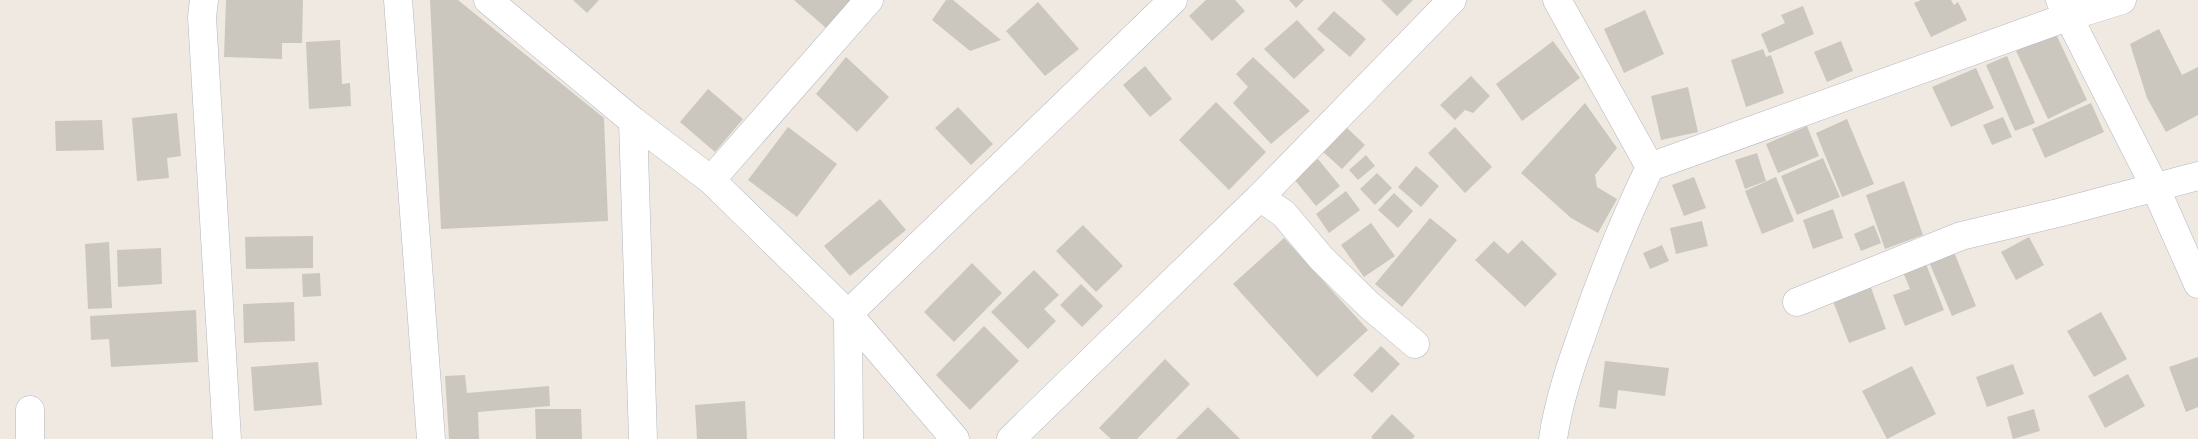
<svg xmlns="http://www.w3.org/2000/svg" width="2198" height="439" viewBox="0 0 2198 439" font-family="Cabin,sans-serif">
<style>
.building{fill:#cbc7bf}
.lines{fill:none;stroke-linecap:round;stroke-linejoin:round}
.street-casing{stroke:#b4b7c1;stroke-width:29}
.street{stroke:#fff;stroke-width:28}
</style>
<rect width="100%" height="100%" fill="#efe9e1"/>
<g class="building">
<path d="M 226,0 L 303,0 L 302,43 L 282,43 L 282,59 L 224,57 Z"/>
<path d="M 430,0 L 458,0 L 604,118 L 608,221 L 441,229 Z"/>
<path d="M 573,0 L 599,0 L 587,13 Z"/>
<path d="M 794,0 L 851,0 L 826,28 Z"/>
<path d="M 946,0 L 953,0 L 1001,40 L 970,51 L 932,20 Z"/>
<path d="M 1206,0 L 1235,0 L 1245,11 L 1212,41 L 1189,16 Z"/>
<path d="M 1289,0 L 1304,0 L 1296,8 Z"/>
<path d="M 1381,0 L 1413,0 L 1397,16 Z"/>
<path d="M 1921,0 L 1951,0 L 1954,5 L 1958,2 L 1967,20 L 1931,37 L 1914,3 Z"/>
<path d="M 1038,2 L 1079,49 L 1045,76 L 1006,31 Z"/>
<path d="M 1803,6 L 1814,34 L 1769,53 L 1761,34 L 1785,23 L 1781,15 Z"/>
<path d="M 1645,10 L 1664,54 L 1624,73 L 1604,29 Z"/>
<path d="M 1334,11 L 1366,39 L 1350,57 L 1317,29 Z"/>
<path d="M 1297,20 L 1325,50 L 1294,79 L 1264,49 Z"/>
<path d="M 2159,29 L 2182,75 L 2198,67 L 2198,115 L 2166,132 L 2147,98 L 2130,44 Z"/>
<path d="M 2055,32 L 2087,100 L 2048,119 L 2016,51 Z"/>
<path d="M 340,40 L 342,84 L 350,83 L 351,106 L 309,109 L 306,42 Z"/>
<path d="M 1553,41 L 1580,78 L 1522,121 L 1496,84 Z"/>
<path d="M 1841,41 L 1853,71 L 1827,82 L 1814,52 Z"/>
<path d="M 1763,49 L 1766,57 L 1771,55 L 1784,93 L 1746,107 L 1731,60 Z"/>
<path d="M 2007,56 L 2035,123 L 2015,131 L 1986,65 Z"/>
<path d="M 846,57 L 889,97 L 857,132 L 816,94 Z"/>
<path d="M 1253,57 L 1310,111 L 1271,144 L 1233,103 L 1248,87 L 1236,74 Z"/>
<path d="M 1145,66 L 1172,99 L 1150,117 L 1123,85 Z"/>
<path d="M 1976,68 L 1994,108 L 1951,127 L 1932,87 Z"/>
<path d="M 1471,76 L 1490,96 L 1473,113 L 1465,110 L 1455,120 L 1440,105 Z"/>
<path d="M 1688,87 L 1698,132 L 1661,140 L 1651,96 Z"/>
<path d="M 708,89 L 743,119 L 715,152 L 680,122 Z"/>
<path d="M 1216,102 L 1266,152 L 1229,190 L 1179,140 Z"/>
<path d="M 1585,103 L 1617,148 L 1595,175 L 1597,187 L 1617,199 L 1598,233 L 1571,218 L 1521,173 Z"/>
<path d="M 2091,103 L 2104,132 L 2045,158 L 2032,129 Z"/>
<path d="M 958,107 L 993,144 L 971,165 L 935,128 Z"/>
<path d="M 177,113 L 181,156 L 167,158 L 169,178 L 137,181 L 132,118 Z"/>
<path d="M 2003,117 L 2012,137 L 1992,145 L 1983,125 Z"/>
<path d="M 1847,119 L 1874,184 L 1842,197 L 1816,133 Z"/>
<path d="M 102,120 L 104,150 L 56,151 L 55,121 Z"/>
<path d="M 1344,125 L 1365,145 L 1342,169 L 1321,150 Z"/>
<path d="M 1807,126 L 1819,156 L 1778,173 L 1766,144 Z"/>
<path d="M 788,127 L 837,164 L 797,217 L 748,180 Z"/>
<path d="M 1455,127 L 1492,167 L 1465,193 L 1428,153 Z"/>
<path d="M 1757,153 L 1766,181 L 1745,189 L 1735,160 Z"/>
<path d="M 1366,155 L 1375,166 L 1358,180 L 1349,170 Z"/>
<path d="M 1823,158 L 1840,197 L 1797,215 L 1781,176 Z"/>
<path d="M 1318,159 L 1340,186 L 1316,206 L 1294,179 Z"/>
<path d="M 1416,166 L 1439,186 L 1421,207 L 1398,187 Z"/>
<path d="M 1377,173 L 1392,188 L 1375,205 L 1360,189 Z"/>
<path d="M 1694,177 L 1706,208 L 1684,216 L 1672,185 Z"/>
<path d="M 1776,177 L 1794,221 L 1762,234 L 1745,191 Z"/>
<path d="M 1904,181 L 1923,235 L 1885,249 L 1866,195 Z"/>
<path d="M 1346,191 L 1360,210 L 1329,233 L 1316,214 Z"/>
<path d="M 1394,193 L 1413,211 L 1398,228 L 1378,210 Z"/>
<path d="M 880,199 L 906,230 L 850,276 L 824,246 Z"/>
<path d="M 1833,209 L 1843,238 L 1813,249 L 1803,220 Z"/>
<path d="M 1430,218 L 1457,240 L 1402,307 L 1375,284 Z"/>
<path d="M 1702,221 L 1708,246 L 1676,254 L 1670,228 Z"/>
<path d="M 1371,223 L 1395,256 L 1364,277 L 1341,245 Z"/>
<path d="M 1083,225 L 1123,266 L 1096,292 L 1056,251 Z"/>
<path d="M 1874,225 L 1881,243 L 1861,251 L 1854,234 Z"/>
<path d="M 313,236 L 313,268 L 246,269 L 245,237 Z"/>
<path d="M 2029,237 L 2044,265 L 2016,280 L 2001,252 Z"/>
<path d="M 1284,238 L 1368,330 L 1317,377 L 1233,284 Z"/>
<path d="M 1522,240 L 1557,274 L 1525,307 L 1475,260 L 1494,241 L 1508,254 Z"/>
<path d="M 109,242 L 112,308 L 88,309 L 85,244 Z"/>
<path d="M 1662,245 L 1669,261 L 1650,269 L 1643,253 Z"/>
<path d="M 161,248 L 162,284 L 118,287 L 117,250 Z"/>
<path d="M 1954,252 L 1976,306 L 1952,316 L 1929,262 Z"/>
<path d="M 972,263 L 1002,293 L 954,342 L 924,312 Z"/>
<path d="M 1926,264 L 1944,310 L 1905,326 L 1893,295 L 1910,289 L 1903,272 Z"/>
<path d="M 1034,270 L 1059,295 L 1044,309 L 1056,321 L 1028,349 L 991,312 Z"/>
<path d="M 320,273 L 321,296 L 303,297 L 302,274 Z"/>
<path d="M 1869,282 L 1886,329 L 1849,343 L 1831,296 Z"/>
<path d="M 1081,284 L 1103,306 L 1082,327 L 1060,305 Z"/>
<path d="M 294,302 L 295,341 L 244,343 L 243,304 Z"/>
<path d="M 196,310 L 198,362 L 111,367 L 109,339 L 91,340 L 90,316 Z"/>
<path d="M 2101,312 L 2127,359 L 2094,377 L 2067,331 Z"/>
<path d="M 984,326 L 1019,361 L 970,410 L 936,375 Z"/>
<path d="M 1381,346 L 1400,364 L 1372,393 L 1353,375 Z"/>
<path d="M 2198,357 L 2198,407 L 2186,412 L 2169,367 Z"/>
<path d="M 1165,359 L 1190,384 L 1137,439 L 1111,439 L 1099,428 Z"/>
<path d="M 1605,361 L 1669,368 L 1665,396 L 1618,390 L 1616,409 L 1599,407 Z"/>
<path d="M 318,362 L 322,405 L 254,411 L 251,367 Z"/>
<path d="M 2013,364 L 2024,394 L 1987,407 L 1976,377 Z"/>
<path d="M 1912,366 L 1936,414 L 1887,439 L 1862,391 Z"/>
<path d="M 2128,374 L 2145,406 L 2105,428 L 2088,396 Z"/>
<path d="M 465,375 L 467,393 L 549,386 L 550,406 L 478,412 L 479,439 L 449,439 L 445,376 Z"/>
<path d="M 745,401 L 747,439 L 697,439 L 695,405 Z"/>
<path d="M 1208,407 L 1240,439 L 1176,439 Z"/>
<path d="M 535,409 L 581,409 L 582,439 L 536,439 Z"/>
<path d="M 2034,409 L 2040,431 L 2013,439 L 2007,417 Z"/>
<path d="M 1392,414 L 1415,436 L 1412,439 L 1373,439 L 1371,437 Z"/>
</g>
<g class="lines">
<defs>
<g id="street">
<path d="M 204,0 L 202,17 L 227,439"/>
<path d="M 398,0 L 431,439"/>
<path d="M 488,0 L 633,121 L 711,180 L 848,314 L 955,439"/>
<path d="M 1557,0 L 1650,167"/>
<path d="M 2060,0 L 2155,187 L 2198,284"/>
<path d="M 633,121 L 643,439"/>
<path d="M 711,180 L 869,0"/>
<path d="M 1260,197 L 1284,214 L 1321,258 L 1369,305 L 1415,344"/>
<path d="M 1797,302 L 1961,236 L 2058,213 L 2198,176"/>
<path d="M 30,410 L 30,439"/>
<path d="M 849,439 L 848,314 L 1173,0"/>
<path d="M 1011,439 L 1260,197 L 1452,0"/>
<path d="M 1553,439 C 1558,404 1568,373 1580,340 C 1600,280 1623,223 1650,167 L 2067,17 L 2122,0"/>
</g>
</defs>
<use href="#street" class="street-casing"/>
<use href="#street" class="street"/>
</g>
</svg>
